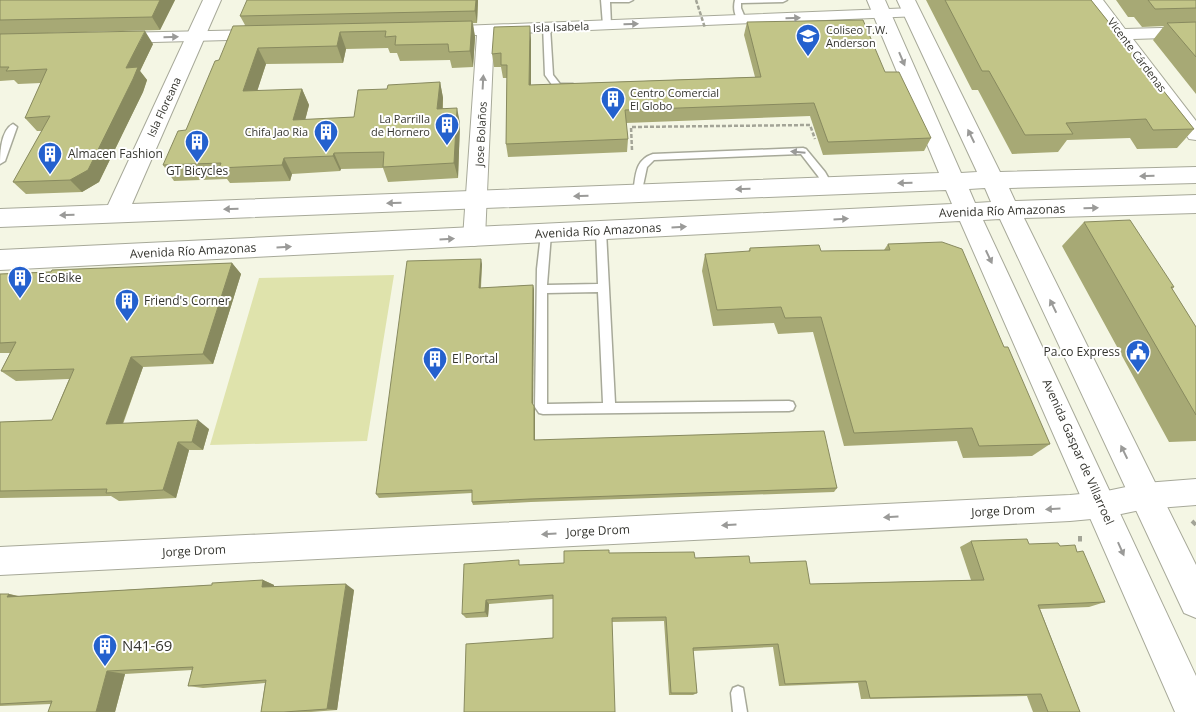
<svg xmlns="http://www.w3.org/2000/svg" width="1196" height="712" viewBox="0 0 1196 712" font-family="'Open Sans',sans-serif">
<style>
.green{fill:#dfe3ac}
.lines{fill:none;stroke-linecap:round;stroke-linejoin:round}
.lane-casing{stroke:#a7a999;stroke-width:3}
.street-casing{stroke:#a7a999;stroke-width:2}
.secondary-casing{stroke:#a7a999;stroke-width:2}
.path-far1{stroke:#a3a497;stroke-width:2.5;stroke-dasharray:4 2;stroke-linecap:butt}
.path{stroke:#a3a497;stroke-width:4;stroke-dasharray:5.5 3;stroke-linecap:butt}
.lane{fill:#fff;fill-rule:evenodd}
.street{fill:#fff;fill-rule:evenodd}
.secondary{fill:#fff;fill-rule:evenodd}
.path-bridge{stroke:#a3a497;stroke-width:2.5;stroke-dasharray:4 2;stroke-linecap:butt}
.wall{fill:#a7a975}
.shaded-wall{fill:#888a5f}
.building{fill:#c2c588;stroke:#888a5f}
.oneway{fill:#9a9a98}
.labels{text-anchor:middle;stroke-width:4;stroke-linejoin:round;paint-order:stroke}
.far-street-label{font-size:11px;fill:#363630;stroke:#fff}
.far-poi-label{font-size:11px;fill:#363630;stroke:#fff;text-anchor:start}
.poi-label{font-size:12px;fill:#363630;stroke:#fff;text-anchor:start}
.street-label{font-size:12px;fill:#363630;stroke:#fff}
.near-poi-label{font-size:15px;fill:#363630;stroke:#fff;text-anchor:start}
</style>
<rect width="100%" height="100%" fill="#f4f6e4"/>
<path class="green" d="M 394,275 L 367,441 L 210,445 L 259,278 Z"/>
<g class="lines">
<defs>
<g id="lane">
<path d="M 601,0 L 633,0 L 629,2 L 610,2 L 611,25 L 607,27 L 603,25 Z"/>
<path d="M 735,0 L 787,0 L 783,2 L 741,3 L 741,8 L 746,20 L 742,22 C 734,19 733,7 735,0 Z"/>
<path d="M 543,25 L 550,27 L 553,75 L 560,84 L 573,84 L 573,88 L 555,89 L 545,75 Z"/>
<path d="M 13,124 L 17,127 L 5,161 L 0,164 C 0,152 1,130 13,124 Z"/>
<path d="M 803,148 L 806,149 L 825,172 L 833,186 L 831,188 L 825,188 L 818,176 L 801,154 L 654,160 L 647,167 L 641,195 L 635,195 L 633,193 C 636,177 634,160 653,154 Z"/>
<path d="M 601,227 L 606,231 L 615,403 L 789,401 L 793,402 L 795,406 L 793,410 L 789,411 L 543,414 L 539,413 L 535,407 L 537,269 L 541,234 L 546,230 L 551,234 L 547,285 L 598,284 L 596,231 ZM 598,292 L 603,403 L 547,404 L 547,293 Z"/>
<path d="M 738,686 L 743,688 L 747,712 L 733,712 L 731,693 L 733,688 Z"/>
</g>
<g id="street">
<path d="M 1087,0 L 1103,0 L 1125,29 L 1196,27 L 1196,37 L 1133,39 L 1196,121 L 1196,140 L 1189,139 Z"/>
<path d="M 913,8 L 919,10 L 921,13 L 919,16 L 494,34 L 485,238 L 481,244 L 474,246 L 467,244 L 463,238 L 477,35 L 436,35 L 434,31 L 436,27 Z"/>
<path d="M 261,30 L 267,31 L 269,35 L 267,39 L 117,43 L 111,42 L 109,38 L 111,34 L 117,33 Z"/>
<path d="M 1196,479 L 1196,505 L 1145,509 L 1102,518 L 1070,521 L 0,575 L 0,547 L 1070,495 L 1102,492 L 1145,483 Z"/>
</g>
<path id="secondary" d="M 203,0 L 221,0 L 132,204 L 939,173 L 867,0 L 885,0 L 961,173 L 977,172 L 897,0 L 915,0 L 1000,172 L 1196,167 L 1196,183 L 1009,188 L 1015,201 L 1196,195 L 1196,213 L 1024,218 L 1196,565 L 1196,618 L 1184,613 L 1000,219 L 983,220 L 1196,676 L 1196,712 L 1175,712 L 960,221 L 0,270 L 0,250 L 952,204 L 946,190 L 0,227 L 0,209 L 108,205 ZM 985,188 L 991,202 L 975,203 L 969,189 Z"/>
</defs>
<use href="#lane" class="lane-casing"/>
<use href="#street" class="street-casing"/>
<use href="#secondary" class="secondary-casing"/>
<path class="path-far1" d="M 632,150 L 631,127 L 810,125 L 815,139"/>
<g class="path">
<path d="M 1192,521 L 1196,525"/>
<path d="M 1080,536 L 1080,544"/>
</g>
<use href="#lane" class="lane"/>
<use href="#street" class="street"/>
<use href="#secondary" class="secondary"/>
<path class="path-bridge" d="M 696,0 L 705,28"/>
</g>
<g class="wall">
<path d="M 0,0 L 175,0 L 160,30 L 48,33 L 153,44 L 140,71 L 147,80 L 143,92 L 99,182 L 82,192 L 26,194 L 13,182 L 42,131 L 37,131 L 25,118 L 41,83 L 18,84 L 14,80 L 0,81 Z"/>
<path d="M 478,0 L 477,23 L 473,23 L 475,37 L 473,67 L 452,68 L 450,60 L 400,61 L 397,53 L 390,53 L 388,48 L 346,49 L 343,63 L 266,64 L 257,91 L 302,89 L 309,105 L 305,120 L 354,117 L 387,89 L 440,82 L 443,98 L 443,108 L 460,123 L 458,178 L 388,182 L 383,168 L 341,169 L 340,171 L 292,174 L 290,181 L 230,183 L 227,179 L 174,181 L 163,165 L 186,130 L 219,60 L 245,25 L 240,16 Z"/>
<path d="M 926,0 L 1091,0 L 1194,129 L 1177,148 L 1137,149 L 1130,138 L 1067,140 L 1058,152 L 1012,154 L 978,90 L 972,90 Z"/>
<path d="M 1116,0 L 1196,0 L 1196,94 L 1153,40 L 1164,26 L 1142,27 L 1134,17 L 1128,17 Z"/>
<path d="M 747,22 L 885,72 L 931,138 L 924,151 L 823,155 L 810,116 L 626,123 L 628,139 L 627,152 L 508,157 L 506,144 L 507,78 L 503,78 L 501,67 L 494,67 L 492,54 L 531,40 L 531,85 L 755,77 L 744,35 Z"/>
<path d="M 1084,222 L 1174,287 L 1172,289 L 1196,327 L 1196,441 L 1169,442 L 1062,246 Z"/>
<path d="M 888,244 L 1004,347 L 1050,444 L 1032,456 L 963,458 L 957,441 L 844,446 L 813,332 L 778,334 L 774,323 L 713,326 L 702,271 L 705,254 L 748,252 L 750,248 L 821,251 L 884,250 Z"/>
<path d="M 232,263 L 241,274 L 213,364 L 143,367 L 123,424 L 209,429 L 203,450 L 189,450 L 176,498 L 119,501 L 111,496 L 0,498 L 0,422 L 52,420 L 69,379 L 16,381 L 1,371 L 10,353 L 0,353 L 0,274 Z"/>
<path d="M 482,264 L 481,288 L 533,285 L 534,290 L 533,404 L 535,410 L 535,440 L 837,488 L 834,492 L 531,502 L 473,505 L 472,502 L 472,493 L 379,498 L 376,494 Z"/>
<path d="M 971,541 L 1060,546 L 1077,552 L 1105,602 L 1089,607 L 1040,609 L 1080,712 L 1033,712 L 1027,696 L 861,699 L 858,683 L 779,686 L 773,647 L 693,651 L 697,693 L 693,695 L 669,695 L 664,621 L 612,622 L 553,638 L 553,599 L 489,604 L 488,617 L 466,618 L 462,614 L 522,565 L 564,563 L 609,553 L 695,558 L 750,563 L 810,584 L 971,580 L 960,547 Z"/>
<path d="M 263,580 L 274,585 L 274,587 L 354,590 L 337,710 L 311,712 L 261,712 L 265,683 L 203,688 L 188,686 L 192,670 L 125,674 L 115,712 L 48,712 L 51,704 L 0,706 L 0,594 L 9,594 L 19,596 L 212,585 Z"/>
</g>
<g class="shaded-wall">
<path d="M 160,0 L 175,0 L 160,30 L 152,17 Z"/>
<path d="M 476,0 L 478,0 L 477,23 L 475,11 Z"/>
<path d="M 472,21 L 475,37 L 473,67 L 470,51 Z"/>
<path d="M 530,26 L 531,40 L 531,99 L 529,85 Z"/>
<path d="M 145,31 L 153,44 L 140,71 L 147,80 L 143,92 L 99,182 L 82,192 L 70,180 Z"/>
<path d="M 340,32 L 346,49 L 343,63 L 337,46 Z"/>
<path d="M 258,48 L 266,64 L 252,107 L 243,91 Z"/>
<path d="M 440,82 L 443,98 L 441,125 L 437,109 Z"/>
<path d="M 302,89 L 309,105 L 301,136 L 293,120 Z"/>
<path d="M 457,108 L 460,123 L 458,178 L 454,163 Z"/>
<path d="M 334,153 L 341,169 L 340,171 L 333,156 Z"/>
<path d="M 284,158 L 292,174 L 290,181 L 282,165 Z"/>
<path d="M 481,259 L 482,264 L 480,293 L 479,288 Z"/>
<path d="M 232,263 L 241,274 L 213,364 L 203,354 Z"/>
<path d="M 533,285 L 534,290 L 533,407 L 532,403 Z"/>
<path d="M 131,357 L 143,367 L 119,433 L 106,424 Z"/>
<path d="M 534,406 L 535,410 L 535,443 L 534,440 Z"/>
<path d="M 198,420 L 209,429 L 203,450 L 192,442 Z"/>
<path d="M 178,442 L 189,450 L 176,498 L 163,490 Z"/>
<path d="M 263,580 L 274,585 L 273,592 L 262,587 Z"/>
<path d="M 346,584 L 354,590 L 337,710 L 327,709 Z"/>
<path d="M 9,594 L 29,599 L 7,597 Z"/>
<path d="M 486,600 L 489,604 L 488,617 L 485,612 Z"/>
<path d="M 107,671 L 125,674 L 115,712 L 96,712 Z"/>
</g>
<g class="building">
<path d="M 0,0 L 160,0 L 152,17 L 0,20 Z"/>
<path d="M 247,0 L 476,0 L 475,11 L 240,16 Z"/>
<path d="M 945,0 L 1091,0 L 1194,129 L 1153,130 L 1146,119 L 1066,123 L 1073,134 L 1025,135 L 989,71 L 982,71 Z"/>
<path d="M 1148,0 L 1196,0 L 1196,8 L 1155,9 Z"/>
<path d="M 863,20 L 885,72 L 899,72 L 931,138 L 828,142 L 814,103 L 625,110 L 628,139 L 506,144 L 507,65 L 501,65 L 501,53 L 492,54 L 494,27 L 530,26 L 529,85 L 761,77 L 747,22 Z"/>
<path d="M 472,21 L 470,51 L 449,52 L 448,44 L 395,45 L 396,36 L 385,37 L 386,31 L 340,32 L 337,46 L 258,48 L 243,91 L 302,89 L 293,120 L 354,117 L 358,90 L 387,89 L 388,85 L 440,82 L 437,109 L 457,108 L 454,163 L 383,167 L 384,152 L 334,153 L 333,156 L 284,158 L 282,165 L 219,168 L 221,163 L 163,165 L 178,131 L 186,130 L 215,61 L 219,60 L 233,26 Z"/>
<path d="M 1196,22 L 1196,57 L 1167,23 Z"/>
<path d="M 145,31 L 126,68 L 138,67 L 133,79 L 88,170 L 70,180 L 13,182 L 50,116 L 25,118 L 47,69 L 6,71 L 9,67 L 0,67 L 0,34 Z"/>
<path d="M 1130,220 L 1174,287 L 1171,287 L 1196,327 L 1196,415 L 1084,222 Z"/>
<path d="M 942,242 L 962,249 L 1004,347 L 1008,347 L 1050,444 L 979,446 L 972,428 L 854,433 L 821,317 L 785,318 L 781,307 L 717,310 L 705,254 L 750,251 L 750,248 L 819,245 L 821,251 L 890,250 L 888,244 Z"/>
<path d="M 481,259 L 479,288 L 533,285 L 532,403 L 534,406 L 534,440 L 824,431 L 837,488 L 530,499 L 472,502 L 472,490 L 376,494 L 407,261 Z"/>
<path d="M 232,263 L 203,354 L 131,357 L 106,424 L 198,420 L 192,442 L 178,442 L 163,490 L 106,493 L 107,489 L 0,491 L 0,422 L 52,420 L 74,369 L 1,371 L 16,342 L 0,343 L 0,274 L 51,272 L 52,270 Z"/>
<path d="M 1027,539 L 1029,544 L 1058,543 L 1060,546 L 1075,545 L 1077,552 L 1083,551 L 1105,602 L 1038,605 L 1080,712 L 1048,712 L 1041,694 L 870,698 L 866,681 L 785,684 L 778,644 L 693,648 L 697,693 L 671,693 L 666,617 L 612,618 L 615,712 L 464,712 L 466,644 L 553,638 L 553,595 L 486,600 L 485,612 L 462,614 L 464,564 L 519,560 L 519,565 L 564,563 L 564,551 L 609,550 L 609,553 L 694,552 L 695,558 L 749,556 L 750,563 L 806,561 L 810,584 L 984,580 L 971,541 Z"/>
<path d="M 263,580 L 262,587 L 346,584 L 327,709 L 284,712 L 261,712 L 266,680 L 188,686 L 193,667 L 107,671 L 96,712 L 48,712 L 52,701 L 0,704 L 0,594 L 9,594 L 7,597 L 212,585 L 212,583 Z"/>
</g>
<defs><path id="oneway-solid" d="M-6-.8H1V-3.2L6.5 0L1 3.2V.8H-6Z" transform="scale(1.25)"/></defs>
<g class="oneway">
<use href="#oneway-solid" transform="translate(793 18) rotate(-2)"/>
<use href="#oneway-solid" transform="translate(631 24) rotate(-2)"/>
<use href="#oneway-solid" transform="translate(171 37) rotate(-1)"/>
<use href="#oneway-solid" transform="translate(902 59) rotate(67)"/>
<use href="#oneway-solid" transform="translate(483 82) rotate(-87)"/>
<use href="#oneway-solid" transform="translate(971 136) rotate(-116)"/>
<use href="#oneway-solid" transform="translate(798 152) rotate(-175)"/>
<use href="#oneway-solid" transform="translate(1147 176) rotate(179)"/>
<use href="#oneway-solid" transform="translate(905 183) rotate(178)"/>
<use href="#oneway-solid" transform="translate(743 189) rotate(178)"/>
<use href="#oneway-solid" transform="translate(581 196) rotate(178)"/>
<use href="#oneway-solid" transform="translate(394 203) rotate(178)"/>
<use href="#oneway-solid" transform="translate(1091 208) rotate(-2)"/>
<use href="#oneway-solid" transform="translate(231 209) rotate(178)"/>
<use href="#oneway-solid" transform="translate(67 215) rotate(178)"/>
<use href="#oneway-solid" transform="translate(841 219) rotate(-3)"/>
<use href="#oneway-solid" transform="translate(679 227) rotate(-3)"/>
<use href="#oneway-solid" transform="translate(447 239) rotate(-3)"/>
<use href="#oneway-solid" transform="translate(284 247) rotate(-3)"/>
<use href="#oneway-solid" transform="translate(989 257) rotate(65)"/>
<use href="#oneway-solid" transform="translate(1053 306) rotate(-116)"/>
<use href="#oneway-solid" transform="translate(1124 452) rotate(-116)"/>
<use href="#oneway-solid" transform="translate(1053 509) rotate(177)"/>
<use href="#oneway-solid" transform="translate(891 517) rotate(177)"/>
<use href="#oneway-solid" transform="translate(729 525) rotate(177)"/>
<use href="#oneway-solid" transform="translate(549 534) rotate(177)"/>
<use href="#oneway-solid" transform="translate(1121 549) rotate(66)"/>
</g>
<defs>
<symbol id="school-pin" viewBox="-11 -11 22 30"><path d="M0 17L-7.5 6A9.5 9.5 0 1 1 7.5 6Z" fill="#2461ce" stroke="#fff"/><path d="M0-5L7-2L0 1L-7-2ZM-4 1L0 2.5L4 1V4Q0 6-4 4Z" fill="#fff"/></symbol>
<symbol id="building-pin" viewBox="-11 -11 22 30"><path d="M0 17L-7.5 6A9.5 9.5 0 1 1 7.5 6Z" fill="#2461ce" stroke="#fff"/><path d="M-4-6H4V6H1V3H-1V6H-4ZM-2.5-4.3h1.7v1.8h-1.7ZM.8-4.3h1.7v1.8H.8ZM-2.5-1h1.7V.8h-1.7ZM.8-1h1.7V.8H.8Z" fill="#fff"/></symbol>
<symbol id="civic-pin" viewBox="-11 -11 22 30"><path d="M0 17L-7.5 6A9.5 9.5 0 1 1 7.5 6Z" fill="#2461ce" stroke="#fff"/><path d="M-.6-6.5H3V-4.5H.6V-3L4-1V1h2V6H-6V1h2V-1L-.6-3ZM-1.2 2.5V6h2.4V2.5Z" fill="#fff"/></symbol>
</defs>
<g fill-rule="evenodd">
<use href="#school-pin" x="794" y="22" width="28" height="38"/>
<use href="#building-pin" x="599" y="85" width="28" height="38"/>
<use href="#building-pin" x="433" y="111" width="28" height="38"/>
<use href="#building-pin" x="312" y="118" width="28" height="38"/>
<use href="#building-pin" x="183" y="128" width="28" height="38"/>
<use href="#building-pin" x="36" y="140" width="28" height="38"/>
<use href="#building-pin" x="6" y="264" width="28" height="38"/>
<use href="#building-pin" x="113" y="287" width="28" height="38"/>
<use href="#civic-pin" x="1124" y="338" width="28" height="38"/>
<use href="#building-pin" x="421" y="345" width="28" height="38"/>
<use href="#building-pin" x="91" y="632" width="28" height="38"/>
</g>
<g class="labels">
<g class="far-street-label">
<text transform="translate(561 27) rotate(-2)" y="4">Isla Isabela</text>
<text transform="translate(1137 55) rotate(53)" y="4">Vicente Cárdenas</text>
<text transform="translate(164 107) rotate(-65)" y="4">Isla Floreana</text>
<text transform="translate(481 134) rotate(-87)" y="4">Jose Bolaños</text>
</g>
<g class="far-poi-label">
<text x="826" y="34">Coliseo T.W.<tspan x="826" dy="13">Anderson</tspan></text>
<text x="630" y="97">Centro Comercial<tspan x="630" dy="13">El Globo</tspan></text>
<text x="430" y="123" text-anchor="end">La Parrilla<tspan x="430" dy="13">de Hornero</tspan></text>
<text x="308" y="136" text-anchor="end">Chifa Jao Ria</text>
</g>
<g class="poi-label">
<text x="68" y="158">Almacen Fashion</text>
<text x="197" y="175" text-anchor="middle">GT Bicycles</text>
<text x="38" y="282">EcoBike</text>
<text x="144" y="305">Friend's Corner</text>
<text x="1120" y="356" text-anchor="end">Pa.co Express</text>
<text x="452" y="363">El Portal</text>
</g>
<g class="street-label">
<text transform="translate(1002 211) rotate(-2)" y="4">Avenida Río Amazonas</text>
<text transform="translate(598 231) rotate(-3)" y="4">Avenida Río Amazonas</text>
<text transform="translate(193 251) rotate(-3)" y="4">Avenida Río Amazonas</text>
<text transform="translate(1078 452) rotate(66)" y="4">Avenida Gaspar de Villarroel</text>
<text transform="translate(1003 511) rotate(-3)" y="4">Jorge Drom</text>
<text transform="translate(598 531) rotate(-3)" y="4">Jorge Drom</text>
<text transform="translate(194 551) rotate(-3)" y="4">Jorge Drom</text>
</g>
<g class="near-poi-label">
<text x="122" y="651">N41-69</text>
</g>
</g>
</svg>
